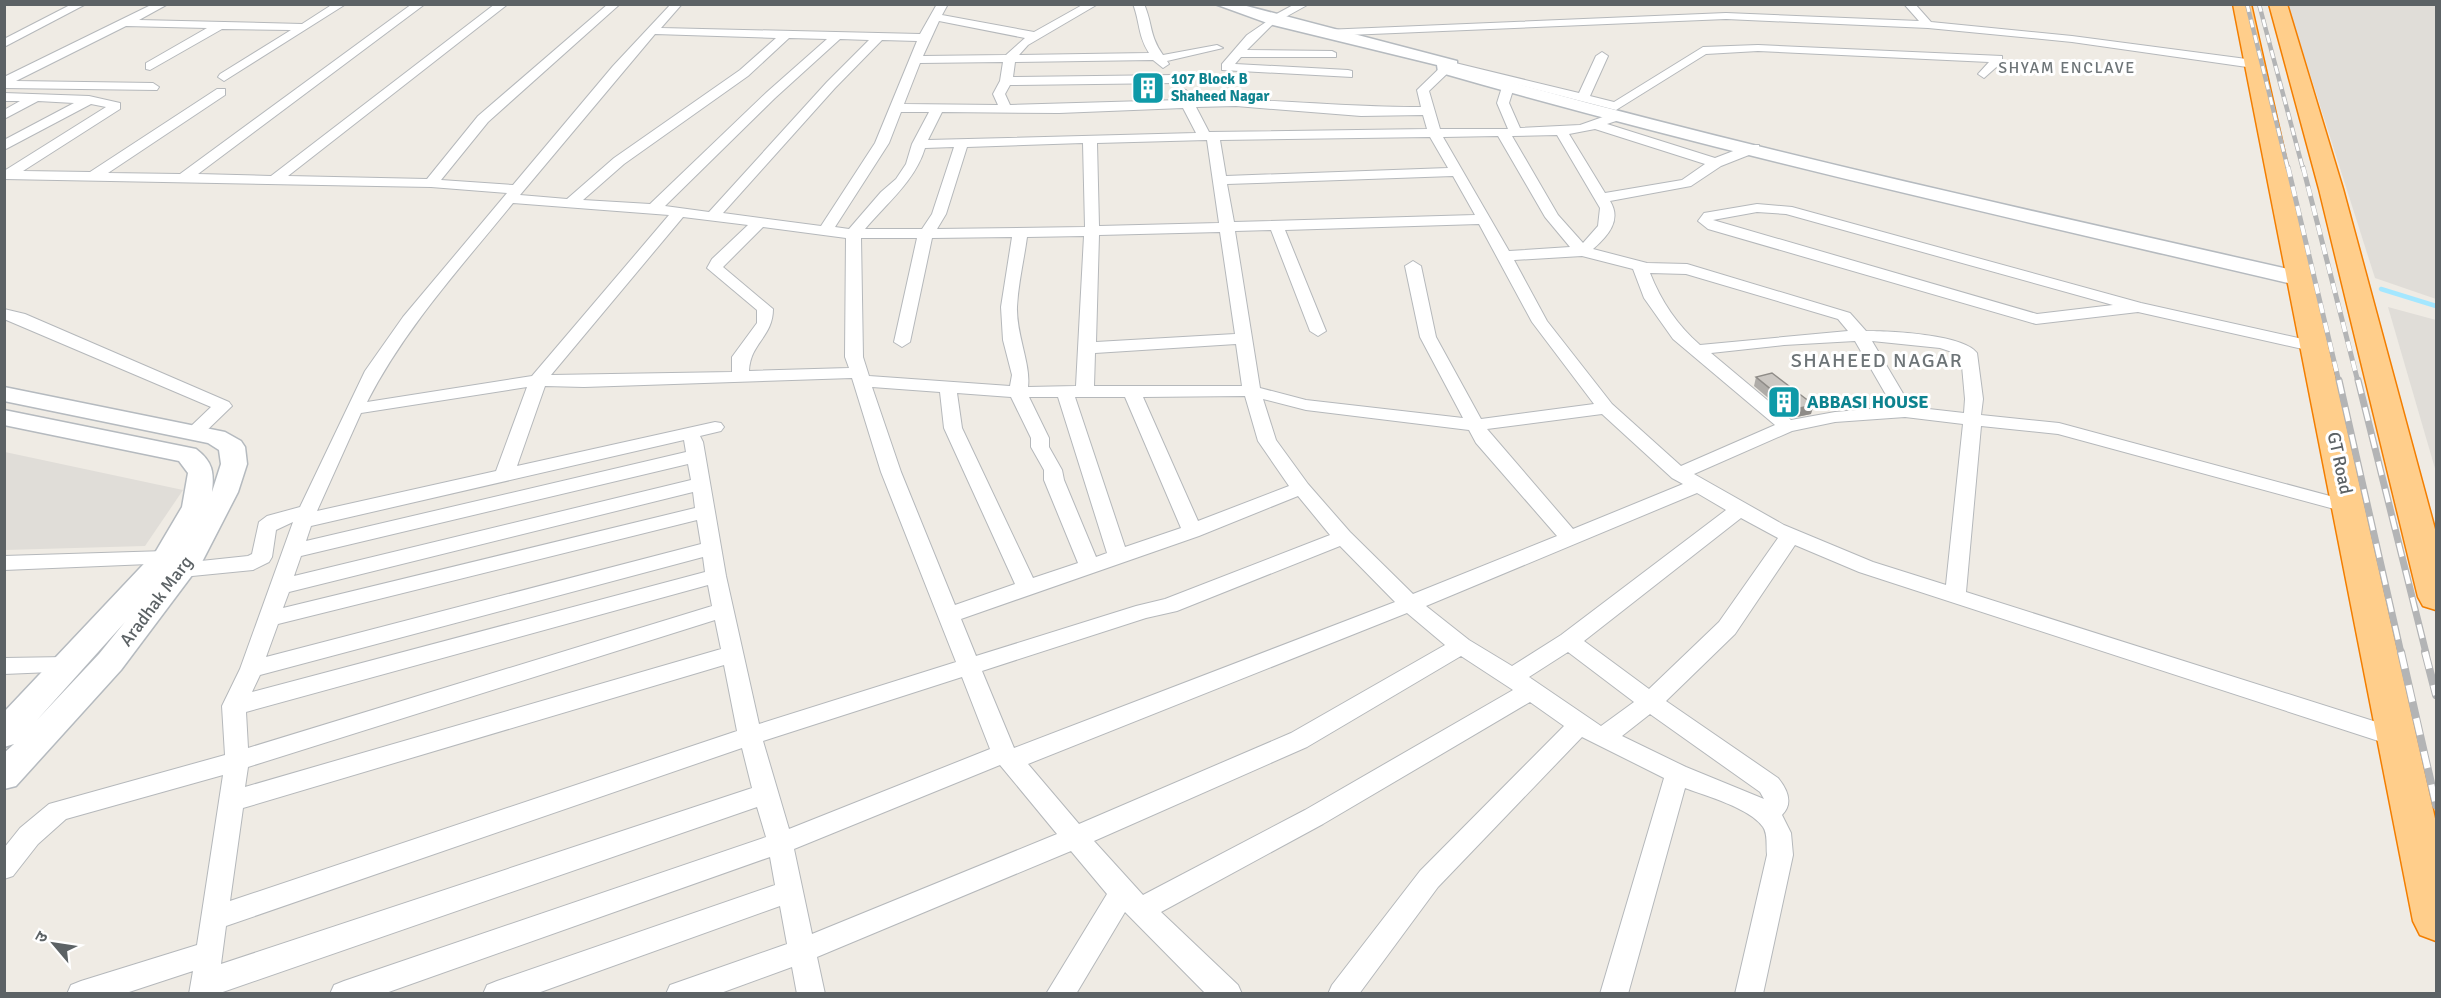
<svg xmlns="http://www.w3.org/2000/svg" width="2441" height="998" viewBox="0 0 2441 998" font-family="Signika,'Noto Sans Devanagari',sans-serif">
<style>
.industrial{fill:#e0ddd8}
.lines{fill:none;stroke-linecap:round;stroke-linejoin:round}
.stream{stroke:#a4e7ff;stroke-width:4.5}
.street-casing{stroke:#b5b8bb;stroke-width:2}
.secondary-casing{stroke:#b5babf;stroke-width:3}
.highway-casing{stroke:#f37e00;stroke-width:3}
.street{fill:#fff;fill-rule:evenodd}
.secondary{fill:#fff;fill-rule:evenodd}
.highway{fill:#ffce8b;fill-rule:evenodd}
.rail-far3-casing{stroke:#b3b4b5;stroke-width:4.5}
.rail-far2-casing{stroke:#b3b4b5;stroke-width:5}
.rail-far1-casing{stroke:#b3b4b5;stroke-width:7}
.rail-casing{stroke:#b3b4b5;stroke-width:8}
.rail-far3{stroke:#fff;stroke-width:3;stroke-dasharray:8;stroke-linecap:butt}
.rail-far2{stroke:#fff;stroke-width:4;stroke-dasharray:10;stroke-linecap:butt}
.rail-far1{stroke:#fff;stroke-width:4.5;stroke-dasharray:14;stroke-linecap:butt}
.rail{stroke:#fff;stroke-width:6;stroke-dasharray:17;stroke-linecap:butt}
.wall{fill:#afaca8}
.shaded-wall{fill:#8f8c88}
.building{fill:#ccc8c3;stroke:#8f8c88;stroke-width:1.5}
.labels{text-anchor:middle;stroke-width:6;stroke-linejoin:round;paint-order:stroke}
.far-culture-label{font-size:15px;font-weight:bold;fill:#0d838f;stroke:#fff;text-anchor:start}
.far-neighbourhood-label{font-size:16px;letter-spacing:1.5px;fill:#6d7477;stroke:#fff}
.culture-label{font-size:18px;font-weight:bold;fill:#0d838f;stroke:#fff;text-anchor:start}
.street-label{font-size:18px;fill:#5c6265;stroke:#fff}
.neighbourhood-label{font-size:20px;letter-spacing:1.5px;fill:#6d7477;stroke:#fff}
</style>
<rect width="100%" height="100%" fill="#efebe4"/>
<g class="industrial">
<path d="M 2288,5 L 2436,5 L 2436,299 L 2375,278 Z"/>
<path d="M 2388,307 L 2436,320 L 2436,472 Z"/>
<path d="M 4,453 L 5,452 L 183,490 L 145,546 L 5,550 Z"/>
</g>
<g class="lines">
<path class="stream" d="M 2381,289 L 2436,306"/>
<defs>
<g id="street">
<path d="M 72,4 L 86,4 L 4,47 L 4,39 Z"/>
<path d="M 153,4 L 168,4 L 139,20 L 302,24 L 333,4 L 346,4 L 224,81 L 218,77 L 220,74 L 291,30 L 222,29 L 150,70 L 146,69 L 146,63 L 207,28 L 126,26 L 16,81 L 153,83 L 159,87 L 157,90 L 4,88 L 4,77 Z"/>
<path d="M 412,4 L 425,4 L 198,174 L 271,176 L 495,4 L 508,4 L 288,176 L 427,179 L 478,116 L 608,4 L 620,4 L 488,122 L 441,180 L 513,185 L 613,66 L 671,4 L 682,4 L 661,28 L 920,34 L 937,4 L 948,4 L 942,15 L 1034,32 L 1084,4 L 1098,4 L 1028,45 L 1019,55 L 1149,53 C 1138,36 1140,22 1133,4 L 1144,4 C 1153,25 1149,35 1163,55 L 1217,45 L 1223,48 L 1167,61 L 1169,64 L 1163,68 L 1153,60 L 1015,62 L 1013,77 L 1175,75 L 1181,79 L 1175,83 L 1010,85 L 1005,94 L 1010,105 L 1180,100 L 1176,93 L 1182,89 L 1186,90 L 1192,100 C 1268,97 1345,108 1421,107 L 1417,90 L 1447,61 L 1579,93 L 1596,56 L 1602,52 L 1608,56 L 1590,96 L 1614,102 L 1703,47 L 1758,45 L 2002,56 L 2002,62 L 1984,78 L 1978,74 L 1989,62 L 1758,51 L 1706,54 L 1616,110 L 1453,68 L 1429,91 L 1440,129 L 1508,129 L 1497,103 L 1502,87 L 1508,83 L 1514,87 L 1509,103 L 1520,128 L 1580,125 L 1617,112 L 1622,113 L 1622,119 L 1607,124 L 1715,158 L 1749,145 L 1759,145 L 1759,151 L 1721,166 L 1691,186 L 1610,201 C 1622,220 1608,236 1593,249 L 1647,263 L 1687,264 L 1850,313 L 1866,331 C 1889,331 1963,334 1977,353 L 1983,399 L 1981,415 L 2059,423 L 2356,503 L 2359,507 L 2356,511 L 2349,513 L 2058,434 L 1981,426 L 1966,592 L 2408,732 L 2412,739 L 2408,746 L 2400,748 L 1859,572 L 1795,545 L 1735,634 L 1666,701 L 1778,778 C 1787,789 1794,803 1782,815 L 1791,833 L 1793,855 L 1763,994 L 1735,994 L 1767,855 C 1766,846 1768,834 1763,827 C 1750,808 1706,796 1685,788 L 1628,994 L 1600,994 L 1664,778 L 1582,737 L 1438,887 L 1359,994 L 1328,994 L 1332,985 L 1420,871 L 1564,726 L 1530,702 L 1323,824 L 1161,912 L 1238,985 L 1242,994 L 1206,994 L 1125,912 L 1076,994 L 1046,994 L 1107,894 L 1071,851 L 817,957 L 825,994 L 797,994 L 792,967 L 718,994 L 666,994 L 670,985 L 787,944 L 780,906 L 535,994 L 483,994 L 487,985 L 497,981 L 775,885 L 770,857 L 383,994 L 330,994 L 334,985 L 344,981 L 766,837 L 757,807 L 217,994 L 189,994 L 193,971 L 123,994 L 67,994 L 71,985 L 81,981 L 197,945 L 223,775 L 66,819 L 38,844 L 13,876 L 4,879 L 4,848 L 20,828 L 49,804 L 225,755 L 222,706 L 240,669 L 293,522 L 276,530 L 272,557 L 269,562 L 253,570 L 182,577 L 175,575 L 172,570 L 175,565 L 182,563 L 248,556 L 252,554 L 259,522 L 267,516 L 300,507 L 365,371 L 403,317 L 507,193 L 431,187 L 4,179 L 4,171 L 106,107 L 91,104 L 4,150 L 4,140 L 74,103 L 38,101 L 4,119 L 4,110 L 20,101 L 4,101 L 4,93 L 89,96 L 120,103 L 120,109 L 23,171 L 90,172 L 217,89 L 225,89 L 225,95 L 108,173 L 180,174 ZM 939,21 L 1025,38 L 1006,55 L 923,56 ZM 655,34 L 776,38 L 740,70 L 614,158 L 567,199 L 520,195 ZM 789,38 L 827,39 L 767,92 L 650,204 L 583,200 L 624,164 L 748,76 ZM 840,39 L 869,40 L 827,82 L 709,212 L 665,206 L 775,98 ZM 882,40 L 917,41 L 875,143 L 821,226 L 723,213 L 835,88 ZM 1003,62 L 1000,81 L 993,94 L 998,105 L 904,104 L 920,63 ZM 1236,106 L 1361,116 L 1423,115 L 1427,129 L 1209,132 L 1196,107 ZM 1183,108 L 1196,133 L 928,140 L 942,112 L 1059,113 ZM 901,112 L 929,112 L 912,144 L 906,164 L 896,179 L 881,192 L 849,229 L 835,227 L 889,143 ZM 1595,129 L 1705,164 L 1682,180 L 1605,193 L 1569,134 ZM 1557,135 L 1600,208 L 1598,226 L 1583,243 L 1558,215 L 1512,136 ZM 1498,136 L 1545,217 L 1570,247 L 1509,251 L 1443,137 ZM 1430,137 L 1448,168 L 1226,176 L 1220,140 ZM 1207,140 L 1219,223 L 1099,226 L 1097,143 ZM 1083,143 L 1085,227 L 937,229 L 946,214 L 967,147 ZM 954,147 L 932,214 L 922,229 L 865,229 C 887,203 915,181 925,148 ZM 1453,176 L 1475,215 L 1234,222 L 1227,184 ZM 513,203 L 669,215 L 532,376 L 367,402 C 405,328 461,267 513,203 ZM 683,217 L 748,225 L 712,259 L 707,268 L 757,310 L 757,323 L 732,357 L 732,372 L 551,375 ZM 1479,224 L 1532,322 L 1594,404 L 1481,419 L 1436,337 L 1421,266 L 1413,261 L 1405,266 L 1420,337 L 1463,418 L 1306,400 L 1260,388 L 1235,231 L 1271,230 L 1310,331 L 1318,336 L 1326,331 L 1285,230 ZM 763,227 L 846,238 L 845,357 L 849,368 L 749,371 C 750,343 773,337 773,309 L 723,267 ZM 1220,232 L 1235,334 L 1096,342 L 1099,235 ZM 1084,236 L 1076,386 L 1028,387 C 1031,364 1016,334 1017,307 C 1018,284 1024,260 1027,237 ZM 1012,237 L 1001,307 L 1003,340 L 1012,375 L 1010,386 L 869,376 L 863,357 L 861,238 L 917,238 L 894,342 L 902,347 L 910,342 L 932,238 ZM 1582,256 L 1633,269 L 1644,298 L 1673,339 L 1775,425 L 1681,466 L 1612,404 L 1547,321 L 1514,260 ZM 1650,273 L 1686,274 L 1838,319 L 1848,331 L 1700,345 C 1677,325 1661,301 1650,273 ZM 1855,341 L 1893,407 L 1835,412 L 1791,420 L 1711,353 L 1784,345 ZM 1872,341 L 1940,348 L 1961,355 L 1965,399 L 1964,413 L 1911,407 ZM 1236,344 L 1242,386 L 1094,386 L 1095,353 ZM 852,378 L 881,472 L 956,662 L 759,724 L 726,576 L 703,442 L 700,436 L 721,431 L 724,427 L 721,423 L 715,422 L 517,466 L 545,386 L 584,387 ZM 527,387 L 496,471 L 317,511 L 361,413 ZM 872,387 L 940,392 L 944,428 L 1015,584 L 955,605 L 901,472 ZM 957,393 L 1011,397 L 1031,438 L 1031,447 L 1044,470 L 1044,480 L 1078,563 L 1033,578 L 962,428 ZM 1245,396 L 1258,441 L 1289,486 L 1198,521 L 1143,397 ZM 1029,397 L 1058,397 L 1107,553 L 1096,557 L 1064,480 L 1062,470 L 1049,447 L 1049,438 ZM 1075,397 L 1125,397 L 1181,528 L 1125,547 ZM 1263,399 L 1306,410 L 1469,430 L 1476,443 L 1557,536 L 1413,594 L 1350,532 L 1308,484 L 1276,440 ZM 1602,414 L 1672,478 L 1683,484 L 1573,529 L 1487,429 ZM 1905,417 L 1963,424 L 1946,585 L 1873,562 L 1784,525 L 1694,474 L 1792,431 L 1835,422 ZM 684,440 L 686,452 L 306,541 L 311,526 ZM 688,464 L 691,480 L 294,576 L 301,556 ZM 693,492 L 695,508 L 283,608 L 289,592 ZM 1697,493 L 1726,510 L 1561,635 L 1512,666 L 1469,640 L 1426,606 ZM 1298,496 L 1330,535 L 1165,599 L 1136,606 L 976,656 L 961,619 L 1199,536 ZM 1741,518 L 1778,538 L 1719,622 L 1649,689 L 1584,641 ZM 697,520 L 701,544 L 266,657 L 278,624 ZM 1340,546 L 1395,602 L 1014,748 L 982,671 L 1146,618 L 1177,611 ZM 703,557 L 705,572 L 252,692 L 260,675 ZM 708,585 L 712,606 L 248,748 L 246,712 ZM 1407,613 L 1445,645 L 1291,733 L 1079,824 L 1028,764 ZM 715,620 L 721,649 L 245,787 L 248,767 ZM 1568,652 L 1634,702 L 1601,726 L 1529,677 ZM 1461,656 L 1513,690 L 1305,810 L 1143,895 L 1094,841 L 1307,747 ZM 724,665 L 737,731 L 230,901 L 243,808 ZM 962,677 L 990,749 L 789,829 L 763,741 ZM 1650,714 L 1760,792 L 1764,799 L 1686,767 L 1622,736 ZM 742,748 L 752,788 L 221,964 L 226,926 ZM 1000,765 L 1057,834 L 812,934 L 794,849 Z"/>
<path d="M 1295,4 L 1309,4 L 1273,24 L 1247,50 L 1332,51 L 1336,53 L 1336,57 L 1241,57 L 1235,64 L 1348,70 L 1352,71 L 1352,77 L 1222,70 L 1222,64 L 1247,35 L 1266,22 L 1267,19 Z"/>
<path d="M 1904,4 L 1915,4 L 1931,22 L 2072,36 L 2254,60 L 2260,64 L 2254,68 L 2072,42 L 1928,28 L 1726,19 L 1324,36 L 1318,33 L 1324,30 L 1726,13 L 1919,21 Z"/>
<path d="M 1757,204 L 1792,207 L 2141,303 L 2316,342 L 2324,347 L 2316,352 L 2138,312 L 2036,324 L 1708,229 L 1698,221 L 1704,213 ZM 1757,212 L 1786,214 L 2113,305 L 2037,314 L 1713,220 Z"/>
<path d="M 4,309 L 25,314 L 229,402 L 232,406 L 200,437 L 188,437 L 185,433 L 188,429 L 211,407 L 4,319 Z"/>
<path d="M 166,551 L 173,553 L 176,558 L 173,563 L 4,570 L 4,556 Z"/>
<path d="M 67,657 L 75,659 L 78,665 L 75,671 L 4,674 L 4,658 Z"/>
</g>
<g id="secondary">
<path d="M 1215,4 L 1239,4 L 1457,61 L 1457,67 C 1736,146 2019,208 2301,272 L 2309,274 L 2312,279 L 2309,284 L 2301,286 C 2012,218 1723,154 1438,72 L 1437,65 L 1273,25 Z"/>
<path d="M 4,387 L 225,432 L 241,441 L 245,447 L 247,464 L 238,492 L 202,562 L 121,670 L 16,786 L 4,789 L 4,753 L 14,744 L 4,747 L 4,712 L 156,551 L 182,507 L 188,473 L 179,461 L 4,425 L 4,410 L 196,449 C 213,462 214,472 212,492 L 221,464 L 219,450 L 208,443 L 4,401 ZM 125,622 L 99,654 L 37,720 Z"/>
</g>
<g id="highway">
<path d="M 2233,4 L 2251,4 L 2436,823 L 2436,941 L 2420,935 L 2413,921 Z"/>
<path d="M 2269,4 L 2287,4 L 2343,189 L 2436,533 L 2436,610 L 2423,606 L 2418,597 L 2319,189 Z"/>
</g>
</defs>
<use href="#street" class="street-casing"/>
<use href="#secondary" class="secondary-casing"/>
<use href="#highway" class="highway-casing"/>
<use href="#street" class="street"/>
<use href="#secondary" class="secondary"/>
<use href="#highway" class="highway"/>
<defs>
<g id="rail-far3">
<path d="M 2247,4 L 2288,169"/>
<path d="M 2259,4 L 2303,169"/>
</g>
<g id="rail-far2">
<path d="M 2288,167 L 2339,382"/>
<path d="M 2303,167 L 2358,382"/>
</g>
<g id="rail-far1">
<path d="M 2339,380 L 2401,653"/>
<path d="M 2358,380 L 2426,653"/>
</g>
<g id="rail">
<path d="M 2401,652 L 2436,805"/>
<path d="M 2425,652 L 2436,695"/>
</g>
</defs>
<use href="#rail-far3" class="rail-far3-casing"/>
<use href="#rail-far2" class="rail-far2-casing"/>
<use href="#rail-far1" class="rail-far1-casing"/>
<use href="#rail" class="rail-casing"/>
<use href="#rail-far3" class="rail-far3"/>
<use href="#rail-far2" class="rail-far2"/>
<use href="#rail-far1" class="rail-far1"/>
<use href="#rail" class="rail"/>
</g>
<path class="wall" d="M 1756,377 L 1811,414 L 1792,418 L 1754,386 Z"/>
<path class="shaded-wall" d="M 1814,405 L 1811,414 L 1792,418 L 1795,409 Z"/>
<path class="building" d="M 1772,373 L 1814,405 L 1795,409 L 1756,377 Z"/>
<defs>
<symbol id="building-square" viewBox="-11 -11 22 22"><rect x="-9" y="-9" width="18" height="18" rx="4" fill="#0f9aa8" stroke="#fff"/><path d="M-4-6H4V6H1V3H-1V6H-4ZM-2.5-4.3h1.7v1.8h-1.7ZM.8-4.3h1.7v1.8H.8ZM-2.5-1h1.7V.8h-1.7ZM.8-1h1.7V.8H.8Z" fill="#fff"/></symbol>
</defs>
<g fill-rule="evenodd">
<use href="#building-square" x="1129" y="69" width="38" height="38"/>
<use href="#building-square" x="1765" y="383" width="38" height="38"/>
</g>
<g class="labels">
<g class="far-culture-label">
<text x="1171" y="84">107 Block B<tspan x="1171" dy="17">Shaheed Nagar</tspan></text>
</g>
<g class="far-neighbourhood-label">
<text x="2067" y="73">SHYAM ENCLAVE</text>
</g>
<g class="culture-label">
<text x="1807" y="408">ABBASI HOUSE</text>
</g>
<g class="street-label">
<text transform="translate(2340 463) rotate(78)" y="6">GT Road</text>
<text transform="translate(156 601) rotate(-53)" y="6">Aradhak Marg</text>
</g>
<g class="neighbourhood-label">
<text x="1877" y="367">SHAHEED NAGAR</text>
</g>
</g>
<rect width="2441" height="998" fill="none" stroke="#5c6265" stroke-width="12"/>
<g transform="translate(54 944) rotate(299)" stroke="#ffffff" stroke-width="4.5" paint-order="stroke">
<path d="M0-4.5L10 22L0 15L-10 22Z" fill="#5c6265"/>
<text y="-9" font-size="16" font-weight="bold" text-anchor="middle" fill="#5c6265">उ</text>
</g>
</svg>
